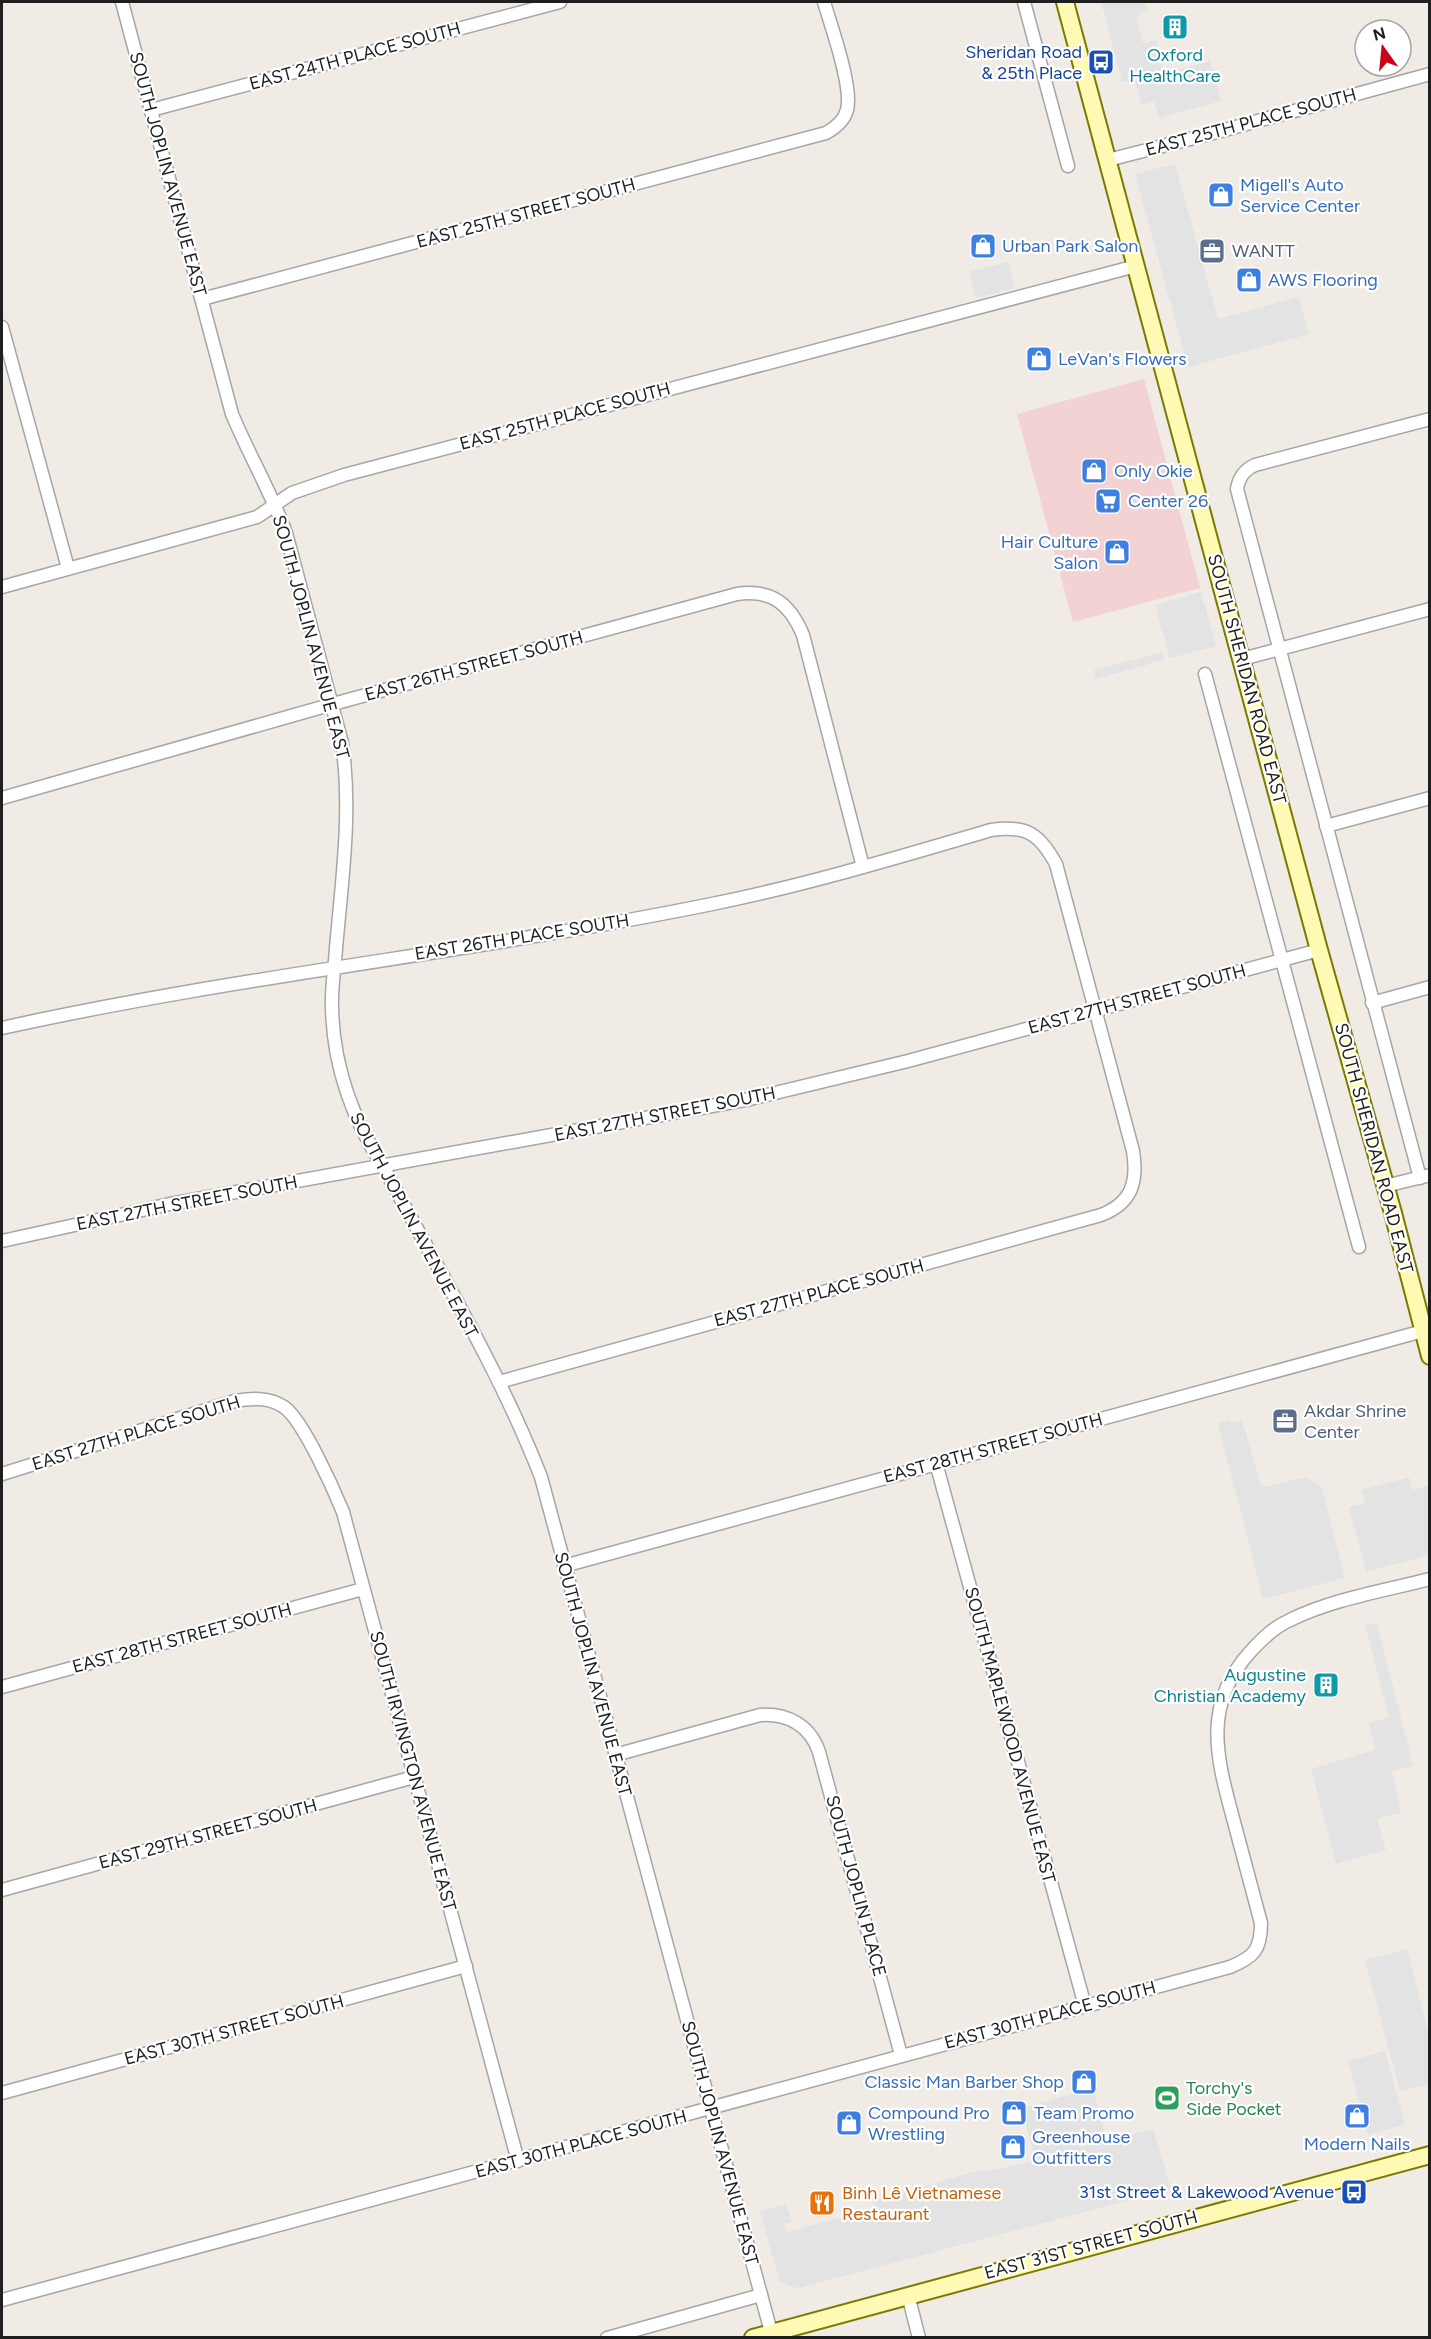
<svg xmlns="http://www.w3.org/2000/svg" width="1431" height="2339" viewBox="0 0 1431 2339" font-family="Figtree,sans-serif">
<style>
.commercial{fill:#f3d2d4}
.parking{fill:#e3e3e3}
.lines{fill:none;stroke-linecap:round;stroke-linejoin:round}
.minor-casing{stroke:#a6a6a6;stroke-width:15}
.secondary-casing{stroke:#7b7a00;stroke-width:20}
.minor{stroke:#fff;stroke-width:12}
.secondary{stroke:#fffab3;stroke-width:16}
.labels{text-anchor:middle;stroke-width:4.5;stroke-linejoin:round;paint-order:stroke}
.transit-label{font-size:18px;fill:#164399;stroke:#fff;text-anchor:end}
.culture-label{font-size:18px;fill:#0d838f;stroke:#fff}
.street-label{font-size:18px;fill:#1f1f1f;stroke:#fff}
.shop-label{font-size:18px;fill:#366cbe;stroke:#fff;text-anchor:start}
.service-label{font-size:18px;fill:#4e5e75;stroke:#fff;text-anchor:start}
.leisure-label{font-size:18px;fill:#27864d;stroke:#fff;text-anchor:start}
.food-label{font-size:18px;fill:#c56008;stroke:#fff;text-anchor:start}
</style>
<rect width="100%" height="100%" fill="#f0ebe4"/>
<path class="commercial" d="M 1144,379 L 1200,588 L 1073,622 L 1017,414 Z"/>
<g class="parking">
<path d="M 1101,2 L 1145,2 L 1147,9 L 1136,17 L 1143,43 L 1156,40 L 1164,73 L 1210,61 L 1221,101 L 1159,118 L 1154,101 L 1141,105 L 1135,81 L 1122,81 Z"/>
<path d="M 1175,164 L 1218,319 L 1299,297 L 1309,334 L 1188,367 L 1135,174 Z"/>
<path d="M 1008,262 L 1015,288 L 976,298 L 969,272 Z"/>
<path d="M 1201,592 L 1216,646 L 1170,658 L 1155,605 Z"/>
<path d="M 1162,652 L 1164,660 L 1096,679 L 1094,670 Z"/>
<path d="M 1229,1420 L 1231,1423 L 1242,1420 L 1260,1483 L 1265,1487 L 1306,1477 L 1321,1486 L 1345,1578 L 1263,1599 L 1218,1423 Z"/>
<path d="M 1409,1477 L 1413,1490 L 1429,1485 L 1429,1555 L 1366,1572 L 1349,1507 L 1365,1503 L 1362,1490 Z"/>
<path d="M 1377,1623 L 1413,1766 L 1392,1771 L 1401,1813 L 1377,1819 L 1386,1850 L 1336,1864 L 1311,1769 L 1375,1750 L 1369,1723 L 1389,1717 L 1365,1625 Z"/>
<path d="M 1407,1949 L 1429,2035 L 1430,2084 L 1400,2091 L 1365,1960 Z"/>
<path d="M 1385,2051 L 1405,2124 L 1368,2135 L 1348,2061 Z"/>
<path d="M 1093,2088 L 1107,2141 L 1153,2129 L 1171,2189 L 799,2288 L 789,2286 L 779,2280 L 760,2211 L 786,2204 L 792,2222 L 784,2224 L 787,2232 L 874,2209 L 873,2201 L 973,2172 L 995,2170 L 1035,2160 L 1022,2108 Z"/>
</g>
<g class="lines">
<defs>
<g id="minor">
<path d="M 122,2 L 232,414 C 249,455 271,492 286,533 L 342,743 C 352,810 342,880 336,948 C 335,967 331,988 332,1007 C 333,1065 352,1118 383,1166 C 437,1268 499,1369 541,1477 L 771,2332"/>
<path d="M 1024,2 L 1068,166"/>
<path d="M 151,110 L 560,2"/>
<path d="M 1108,160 L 1221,131 L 1430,74"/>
<path d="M 202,299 L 826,133 C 835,128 844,121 847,110 C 853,87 831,26 824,2"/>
<path d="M 2,327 L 68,568"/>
<path d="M 2,587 L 257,517 L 292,493 L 344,475 L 1136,266"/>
<path d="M 1242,659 L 1430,609"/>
<path d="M 1205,674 L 1359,1247"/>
<path d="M 2,798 L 333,704 L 737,594 C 772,589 790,604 803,635 L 863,867"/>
<path d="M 1326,826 L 1430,798"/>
<path d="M 1372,1003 L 1430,987"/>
<path d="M 2,1028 C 236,976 476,952 712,904 C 806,885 899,857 991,830 C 1026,825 1039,833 1056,864 L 1133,1151 C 1138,1182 1132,1203 1101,1215 L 499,1382"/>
<path d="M 1420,1178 L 1237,489 C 1239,477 1244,470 1255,465 L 1430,419"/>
<path d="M 1385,1186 L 1430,1175"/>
<path d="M 2,1241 L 170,1204 L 750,1099 L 908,1061 L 1319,950"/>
<path d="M 936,1463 L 1085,2006"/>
<path d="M 2,1474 L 235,1401 C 252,1398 269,1397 284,1407 C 303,1420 334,1490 343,1512 L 518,2161"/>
<path d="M 564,1566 L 1423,1331"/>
<path d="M 2,1687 L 363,1589"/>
<path d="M 615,1755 L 760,1715 C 787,1713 810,1725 819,1752 L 901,2055"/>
<path d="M 2,1890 L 414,1777"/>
<path d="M 2,2093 L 466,1966"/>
<path d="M 908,2295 L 919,2338"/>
<path d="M 2,2300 L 1230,1967 C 1254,1957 1261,1950 1261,1923 C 1252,1889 1243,1856 1234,1822 C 1217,1759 1201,1705 1251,1651 C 1262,1639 1274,1627 1290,1620 C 1333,1599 1383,1591 1430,1579"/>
<path d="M 607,2338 L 761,2295"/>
</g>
<g id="secondary">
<path d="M 1065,2 L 1319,950 L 1393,1213 L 1430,1356"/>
<path d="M 753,2338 L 1430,2155"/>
</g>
</defs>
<use href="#minor" class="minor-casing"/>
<use href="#secondary" class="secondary-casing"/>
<use href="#minor" class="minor"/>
<use href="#secondary" class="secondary"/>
</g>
<defs>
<symbol id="building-square" viewBox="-11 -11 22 22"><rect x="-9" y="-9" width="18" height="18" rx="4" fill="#0f9aa8" stroke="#fff"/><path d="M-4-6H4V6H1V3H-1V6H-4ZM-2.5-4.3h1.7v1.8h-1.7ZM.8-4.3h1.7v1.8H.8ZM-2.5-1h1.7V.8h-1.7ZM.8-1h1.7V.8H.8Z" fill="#fff"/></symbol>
<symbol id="bus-square" viewBox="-11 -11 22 22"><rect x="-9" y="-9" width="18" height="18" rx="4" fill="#1a4fb4" stroke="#fff"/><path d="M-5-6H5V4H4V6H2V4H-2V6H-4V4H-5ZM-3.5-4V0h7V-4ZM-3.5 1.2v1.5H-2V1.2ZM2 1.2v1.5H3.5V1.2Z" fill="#fff"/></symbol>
<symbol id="shop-square" viewBox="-11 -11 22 22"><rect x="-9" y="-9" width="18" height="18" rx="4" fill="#3f7fe0" stroke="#fff"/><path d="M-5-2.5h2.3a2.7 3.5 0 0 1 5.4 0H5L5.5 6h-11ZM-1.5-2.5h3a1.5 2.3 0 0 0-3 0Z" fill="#fff"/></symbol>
<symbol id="office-square" viewBox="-11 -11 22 22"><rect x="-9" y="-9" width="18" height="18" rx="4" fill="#5c6f8a" stroke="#fff"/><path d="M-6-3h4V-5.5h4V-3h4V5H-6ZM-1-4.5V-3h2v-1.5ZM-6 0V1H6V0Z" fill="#fff"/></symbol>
<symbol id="supermarket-square" viewBox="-11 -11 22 22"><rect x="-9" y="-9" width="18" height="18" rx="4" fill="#3f7fe0" stroke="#fff"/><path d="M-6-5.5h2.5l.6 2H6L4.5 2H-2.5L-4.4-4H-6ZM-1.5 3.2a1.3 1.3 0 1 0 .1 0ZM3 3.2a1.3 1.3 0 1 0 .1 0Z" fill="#fff"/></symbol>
<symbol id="stadium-square" viewBox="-11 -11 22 22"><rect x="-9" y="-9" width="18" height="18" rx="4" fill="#2e9e5b" stroke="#fff"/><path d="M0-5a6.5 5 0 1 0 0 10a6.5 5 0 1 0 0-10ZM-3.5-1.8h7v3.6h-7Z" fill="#fff"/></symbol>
<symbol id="restaurant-square" viewBox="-11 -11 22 22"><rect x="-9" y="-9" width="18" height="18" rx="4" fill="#e8710a" stroke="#fff"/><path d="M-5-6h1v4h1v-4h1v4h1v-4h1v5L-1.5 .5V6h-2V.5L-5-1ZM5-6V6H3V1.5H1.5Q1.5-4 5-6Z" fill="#fff"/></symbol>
</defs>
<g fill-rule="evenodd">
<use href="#building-square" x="1160" y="12" width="30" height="30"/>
<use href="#bus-square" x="1086" y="47" width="30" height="30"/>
<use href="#shop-square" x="1206" y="180" width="30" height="30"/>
<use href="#shop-square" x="968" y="231" width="30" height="30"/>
<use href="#office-square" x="1197" y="236" width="30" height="30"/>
<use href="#shop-square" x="1234" y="265" width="30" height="30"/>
<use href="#shop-square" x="1024" y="344" width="30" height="30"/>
<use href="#shop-square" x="1079" y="456" width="30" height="30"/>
<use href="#supermarket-square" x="1093" y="486" width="30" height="30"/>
<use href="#shop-square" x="1102" y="537" width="30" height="30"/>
<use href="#office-square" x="1270" y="1406" width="30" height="30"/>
<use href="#building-square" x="1311" y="1670" width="30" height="30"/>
<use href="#shop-square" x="1069" y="2067" width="30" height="30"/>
<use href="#stadium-square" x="1152" y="2083" width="30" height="30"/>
<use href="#shop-square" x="999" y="2098" width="30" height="30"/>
<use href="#shop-square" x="1342" y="2101" width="30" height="30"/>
<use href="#shop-square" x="834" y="2108" width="30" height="30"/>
<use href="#shop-square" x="998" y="2132" width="30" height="30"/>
<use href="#bus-square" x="1339" y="2177" width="30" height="30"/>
<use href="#restaurant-square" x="807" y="2188" width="30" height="30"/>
</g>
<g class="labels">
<g class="transit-label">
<text x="1082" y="58">Sheridan Road<tspan x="1082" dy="21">&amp; 25th Place</tspan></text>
<text x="1334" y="2198">31st Street &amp; Lakewood Avenue</text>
</g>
<g class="culture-label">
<text x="1175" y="61">Oxford<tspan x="1175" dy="21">HealthCare</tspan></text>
<text x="1306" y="1681" text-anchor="end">Augustine<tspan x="1306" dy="21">Christian Academy</tspan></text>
</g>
<g class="street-label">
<text transform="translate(355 56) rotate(-15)" y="6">EAST 24TH PLACE SOUTH</text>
<text transform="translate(1251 122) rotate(-15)" y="6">EAST 25TH PLACE SOUTH</text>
<text transform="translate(168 174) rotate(75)" y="6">SOUTH JOPLIN AVENUE EAST</text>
<text transform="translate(526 213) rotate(-15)" y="6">EAST 25TH STREET SOUTH</text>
<text transform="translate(565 416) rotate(-15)" y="6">EAST 25TH PLACE SOUTH</text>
<text transform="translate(311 637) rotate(75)" y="6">SOUTH JOPLIN AVENUE EAST</text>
<text transform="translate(474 666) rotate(-15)" y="6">EAST 26TH STREET SOUTH</text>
<text transform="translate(1247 679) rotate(75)" y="6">SOUTH SHERIDAN ROAD EAST</text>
<text transform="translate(522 937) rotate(-9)" y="6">EAST 26TH PLACE SOUTH</text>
<text transform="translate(1137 999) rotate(-15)" y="6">EAST 27TH STREET SOUTH</text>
<text transform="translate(665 1114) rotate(-11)" y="6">EAST 27TH STREET SOUTH</text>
<text transform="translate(1374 1148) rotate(75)" y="6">SOUTH SHERIDAN ROAD EAST</text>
<text transform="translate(187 1203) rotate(-11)" y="6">EAST 27TH STREET SOUTH</text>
<text transform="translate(414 1225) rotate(62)" y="6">SOUTH JOPLIN AVENUE EAST</text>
<text transform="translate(819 1293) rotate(-15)" y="6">EAST 27TH PLACE SOUTH</text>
<text transform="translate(136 1433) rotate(-17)" y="6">EAST 27TH PLACE SOUTH</text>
<text transform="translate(993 1448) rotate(-15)" y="6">EAST 28TH STREET SOUTH</text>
<text transform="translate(182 1638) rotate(-15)" y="6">EAST 28TH STREET SOUTH</text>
<text transform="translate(593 1674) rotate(75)" y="6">SOUTH JOPLIN AVENUE EAST</text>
<text transform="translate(1010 1735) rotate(75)" y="6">SOUTH MAPLEWOOD AVENUE EAST</text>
<text transform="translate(413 1771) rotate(75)" y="6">SOUTH IRVINGTON AVENUE EAST</text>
<text transform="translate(208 1834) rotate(-15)" y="6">EAST 29TH STREET SOUTH</text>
<text transform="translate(856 1886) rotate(75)" y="6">SOUTH JOPLIN PLACE</text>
<text transform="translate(1050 2015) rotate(-15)" y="6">EAST 30TH PLACE SOUTH</text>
<text transform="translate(234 2030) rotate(-15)" y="6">EAST 30TH STREET SOUTH</text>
<text transform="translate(720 2143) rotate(75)" y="6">SOUTH JOPLIN AVENUE EAST</text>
<text transform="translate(581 2144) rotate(-15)" y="6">EAST 30TH PLACE SOUTH</text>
<text transform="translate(1091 2245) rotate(-15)" y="6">EAST 31ST STREET SOUTH</text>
</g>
<g class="shop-label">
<text x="1240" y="191">Migell's Auto<tspan x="1240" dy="21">Service Center</tspan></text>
<text x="1002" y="252">Urban Park Salon</text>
<text x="1268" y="286">AWS Flooring</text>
<text x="1058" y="365">LeVan's Flowers</text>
<text x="1114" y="477">Only Okie</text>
<text x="1128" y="507">Center 26</text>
<text x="1098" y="548" text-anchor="end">Hair Culture<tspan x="1098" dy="21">Salon</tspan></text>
<text x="1064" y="2088" text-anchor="end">Classic Man Barber Shop</text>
<text x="868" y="2119">Compound Pro<tspan x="868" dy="21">Wrestling</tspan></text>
<text x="1034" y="2119">Team Promo</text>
<text x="1032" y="2143">Greenhouse<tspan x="1032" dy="21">Outfitters</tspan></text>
<text x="1357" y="2150" text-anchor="middle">Modern Nails</text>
</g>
<g class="service-label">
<text x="1232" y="257">WANTT</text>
<text x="1304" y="1417">Akdar Shrine<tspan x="1304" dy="21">Center</tspan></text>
</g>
<g class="leisure-label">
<text x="1186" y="2094">Torchy's<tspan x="1186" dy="21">Side Pocket</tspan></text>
</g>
<g class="food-label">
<text x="842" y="2199">Binh Lê Vietnamese<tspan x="842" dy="21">Restaurant</tspan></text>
</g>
</g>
<rect width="1431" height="2339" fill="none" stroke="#1f1f1f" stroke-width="6"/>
<g transform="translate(1383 48) rotate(345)"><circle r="28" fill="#ffffff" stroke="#a5a5a5" stroke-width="1.5"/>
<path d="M0-4.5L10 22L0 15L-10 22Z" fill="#cd0019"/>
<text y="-9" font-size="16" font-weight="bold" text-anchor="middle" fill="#1f1f1f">N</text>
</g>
</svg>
